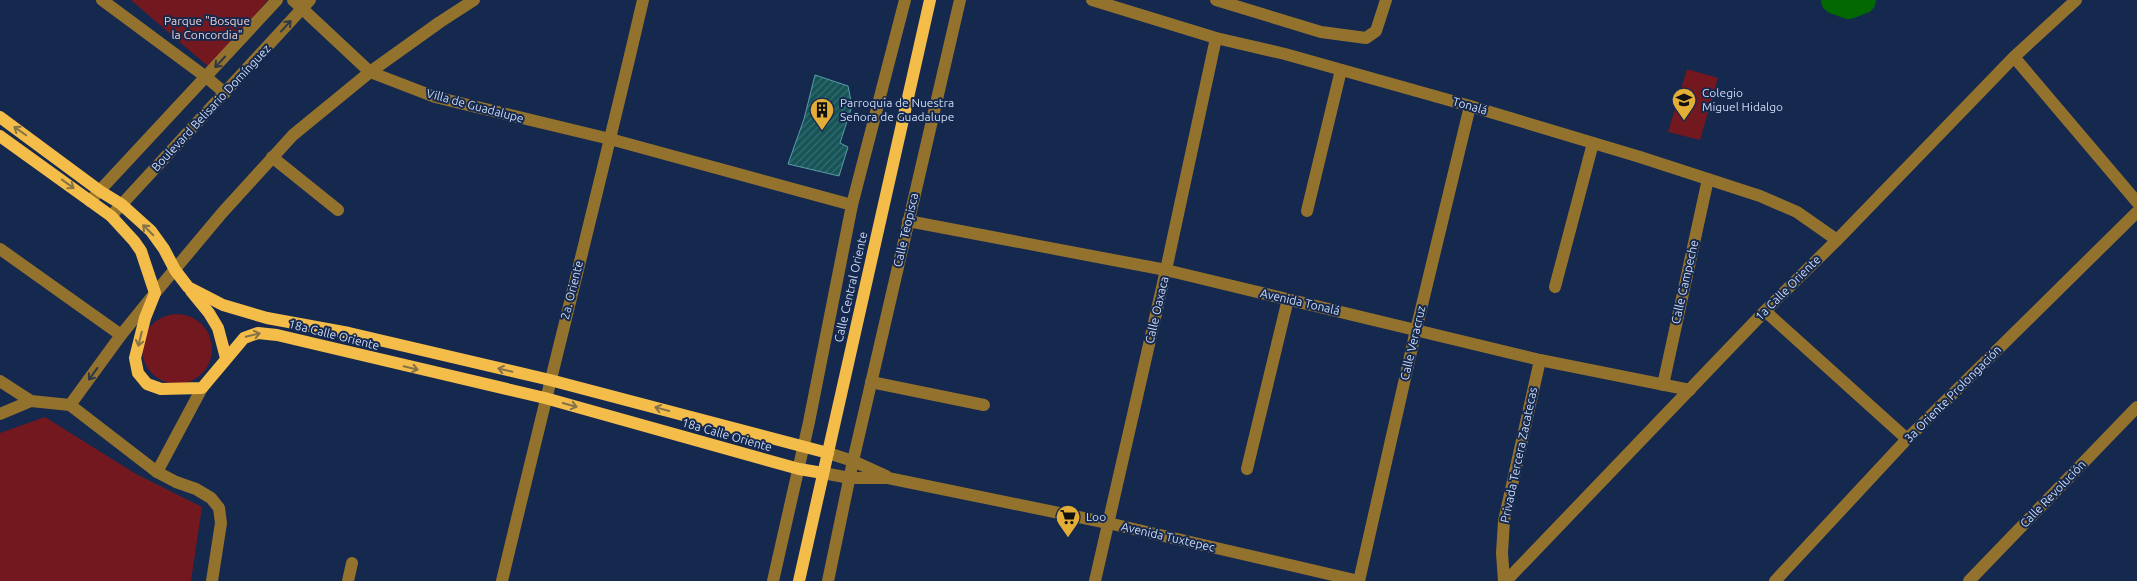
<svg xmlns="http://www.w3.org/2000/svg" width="2137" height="581" viewBox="0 0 2137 581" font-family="Ubuntu,sans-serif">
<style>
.green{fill:#72181e}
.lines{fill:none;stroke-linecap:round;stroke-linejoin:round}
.river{stroke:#036802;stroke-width:28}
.building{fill:url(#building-hatch);stroke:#569fa5}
.minor{stroke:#93722e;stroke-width:12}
.major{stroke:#f4bc48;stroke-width:12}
.oneway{stroke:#2e3748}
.oneway2{stroke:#84724b}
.labels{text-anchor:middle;stroke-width:4;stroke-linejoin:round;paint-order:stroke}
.park-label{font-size:12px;fill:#edcdcb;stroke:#15284e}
.poi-label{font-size:12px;fill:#cddaf3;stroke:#15284e;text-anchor:start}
.street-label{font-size:12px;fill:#cddaf3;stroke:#15284e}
</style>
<defs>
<pattern id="building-hatch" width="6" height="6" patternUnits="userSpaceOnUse" patternTransform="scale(1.25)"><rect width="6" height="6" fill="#165458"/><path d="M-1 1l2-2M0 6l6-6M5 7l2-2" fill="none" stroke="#376c70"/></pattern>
</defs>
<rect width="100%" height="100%" fill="#15284e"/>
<g class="green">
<path d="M 131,0 L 268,0 L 210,68 Z"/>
<path d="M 1687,69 L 1718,78 L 1700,140 L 1668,132 Z"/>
<circle cx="177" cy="349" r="35"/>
<path d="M 45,417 L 136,474 L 202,507 L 191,581 L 0,581 L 0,433 Z"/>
</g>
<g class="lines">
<path class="river" d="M 1835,0 L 1849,5 L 1862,0"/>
</g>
<path class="building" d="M 815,75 L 848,86 L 852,106 L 840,143 L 848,147 L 839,176 L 788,164 L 804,119 Z"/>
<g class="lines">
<g class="minor">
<path d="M 102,0 L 206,77 L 225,93"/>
<path d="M 293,0 L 370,72 L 435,97 L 610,139 L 852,205"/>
<path d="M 1092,0 L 1216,38 L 1285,54 L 1470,106 L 1640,157 L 1760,196 L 1797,212 L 1837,240"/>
<path d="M 1216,0 L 1321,32 L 1366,38 L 1376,31 L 1386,0"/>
<path d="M 2014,57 L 2137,202"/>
<path d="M 272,157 L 338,210"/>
<path d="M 90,201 L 277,0"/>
<path d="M 1307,211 L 1341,70"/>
<path d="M 111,216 L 310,0"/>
<path d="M 908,221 L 1166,270 L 1540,360 L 1690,390"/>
<path d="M 0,249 L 121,335"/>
<path d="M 1555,287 L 1593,143"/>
<path d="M 1765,311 L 1907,439"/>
<path d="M 0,381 L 31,401"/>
<path d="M 871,382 L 984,405"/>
<path d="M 1663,385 L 1708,179"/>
<path d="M 70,405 L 121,335 L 155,293 L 222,213 L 293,135 L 370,72 L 440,22 L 474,0"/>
<path d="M 0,414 L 31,401 L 70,405 L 157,472 L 176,482 L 196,489 L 211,498 L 219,508 L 221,523 L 212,581"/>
<path d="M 828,453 L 853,461 L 886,476"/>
<path d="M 1247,469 L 1288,299"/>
<path d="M 157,472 L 202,388"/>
<path d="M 823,473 L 850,478 L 888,478 L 1108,523 L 1359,581"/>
<path d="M 348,581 L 352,563"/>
<path d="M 502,581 C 548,387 598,194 643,0"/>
<path d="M 773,581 L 809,422 L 852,205 L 905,0"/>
<path d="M 828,581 L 853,461 L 960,0"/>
<path d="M 1095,581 L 1166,270 L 1216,38"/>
<path d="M 1359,581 L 1416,330 L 1470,106"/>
<path d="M 1504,581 L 1502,553 L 1504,521 L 1540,360"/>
<path d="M 1506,581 L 1765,311 L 1837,240 L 2014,57 L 2076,0"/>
<path d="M 1775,581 L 1907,439 L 2137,212"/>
<path d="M 1969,581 L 2137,407"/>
</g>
<g class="major">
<path d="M 0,117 L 100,191 L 121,204 L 151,231 L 164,249 L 175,270 L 188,287 L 223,305 L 267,318 L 349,333 L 550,380 L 828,453"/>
<path d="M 0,136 L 111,216 L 134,241 L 141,251 L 155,293 L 145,318 L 135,358 L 138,373 L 147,384 L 161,389 L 202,388 L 244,338 L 258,333 L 277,335 L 545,398 L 799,469 L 823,473"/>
<path d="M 191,291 L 209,313 L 218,328 L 226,358"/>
<path d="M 799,581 L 930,0"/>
</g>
</g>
<defs><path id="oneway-shaft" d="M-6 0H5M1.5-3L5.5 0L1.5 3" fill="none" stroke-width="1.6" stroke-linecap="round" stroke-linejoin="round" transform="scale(1.25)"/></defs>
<g class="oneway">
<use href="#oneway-shaft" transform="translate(286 26) rotate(-48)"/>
<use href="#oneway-shaft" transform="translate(220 62) rotate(133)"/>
<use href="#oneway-shaft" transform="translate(93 374) rotate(126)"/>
</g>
<g class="oneway2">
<use href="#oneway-shaft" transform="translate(20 131) rotate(-145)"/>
<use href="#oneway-shaft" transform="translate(68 184) rotate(36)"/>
<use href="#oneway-shaft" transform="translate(148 230) rotate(-135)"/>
<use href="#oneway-shaft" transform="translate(253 335) rotate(-14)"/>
<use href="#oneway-shaft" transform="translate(140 339) rotate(104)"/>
<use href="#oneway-shaft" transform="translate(411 368) rotate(13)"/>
<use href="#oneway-shaft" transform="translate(505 370) rotate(-167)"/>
<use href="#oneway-shaft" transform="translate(570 405) rotate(16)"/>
<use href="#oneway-shaft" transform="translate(662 409) rotate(-165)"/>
</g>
<defs>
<symbol id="school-pin" viewBox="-11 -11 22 30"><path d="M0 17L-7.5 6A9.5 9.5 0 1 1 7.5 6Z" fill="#e4ad35" stroke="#15284e"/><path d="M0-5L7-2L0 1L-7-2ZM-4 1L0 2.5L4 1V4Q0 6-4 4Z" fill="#111"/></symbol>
<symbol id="building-pin" viewBox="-11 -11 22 30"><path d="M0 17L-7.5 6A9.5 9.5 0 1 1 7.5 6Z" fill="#e4ad35" stroke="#15284e"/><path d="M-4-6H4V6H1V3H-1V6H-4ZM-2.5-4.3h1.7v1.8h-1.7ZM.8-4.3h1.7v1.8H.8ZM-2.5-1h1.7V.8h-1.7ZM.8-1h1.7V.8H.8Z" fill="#111"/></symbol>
<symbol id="supermarket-pin" viewBox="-11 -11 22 30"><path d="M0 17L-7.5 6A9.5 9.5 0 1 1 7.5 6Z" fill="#e4ad35" stroke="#15284e"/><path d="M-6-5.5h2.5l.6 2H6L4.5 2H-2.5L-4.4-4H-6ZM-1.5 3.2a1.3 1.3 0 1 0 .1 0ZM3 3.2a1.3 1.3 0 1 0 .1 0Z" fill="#111"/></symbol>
</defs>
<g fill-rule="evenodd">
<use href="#school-pin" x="1670" y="86" width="28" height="38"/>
<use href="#building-pin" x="808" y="96" width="28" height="38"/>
<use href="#supermarket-pin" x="1054" y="503" width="28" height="38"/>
</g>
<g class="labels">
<g class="park-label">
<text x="207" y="25">Parque "Bosque<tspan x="207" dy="14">la Concordia"</tspan></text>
</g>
<g class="poi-label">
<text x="1702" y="97">Colegio<tspan x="1702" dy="14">Miguel Hidalgo</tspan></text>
<text x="840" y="107">Parroquia de Nuestra<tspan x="840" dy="14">Señora de Guadalupe</tspan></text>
<text x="1086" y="521">Loo</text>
</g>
<g class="street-label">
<text transform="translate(475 106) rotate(15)" y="4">Villa de Guadalupe</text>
<text transform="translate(1470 106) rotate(16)" y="4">Tonalá</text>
<text transform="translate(211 108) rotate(-47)" y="4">Boulevard Belisario Domínguez</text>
<text transform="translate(906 230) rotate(-77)" y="4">Calle Teopisca</text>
<text transform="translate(1685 282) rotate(-77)" y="4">Calle Campeche</text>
<text transform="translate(851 287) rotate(-77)" y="4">Calle Central Oriente</text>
<text transform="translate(1788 288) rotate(-45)" y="4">1a Calle Oriente</text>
<text transform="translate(572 290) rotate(-76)" y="4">2a. Oriente</text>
<text transform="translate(1300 302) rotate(13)" y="4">Avenida Tonalá</text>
<text transform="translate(1157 310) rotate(-77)" y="4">Calle Oaxaca</text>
<text transform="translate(334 335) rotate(14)" y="4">18a Calle Oriente</text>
<text transform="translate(1413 343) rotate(-77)" y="4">Calle Veracruz</text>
<text transform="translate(1953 394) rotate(-45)" y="4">3a Oriente Prolongación</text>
<text transform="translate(727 435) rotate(16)" y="4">18a Calle Oriente</text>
<text transform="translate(1519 455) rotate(-78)" y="4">Privada Tercera Zacatecas</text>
<text transform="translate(2053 494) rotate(-46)" y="4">Calle Revolución</text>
<text transform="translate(1168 537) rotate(13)" y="4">Avenida Tuxtepec</text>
</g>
</g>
</svg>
